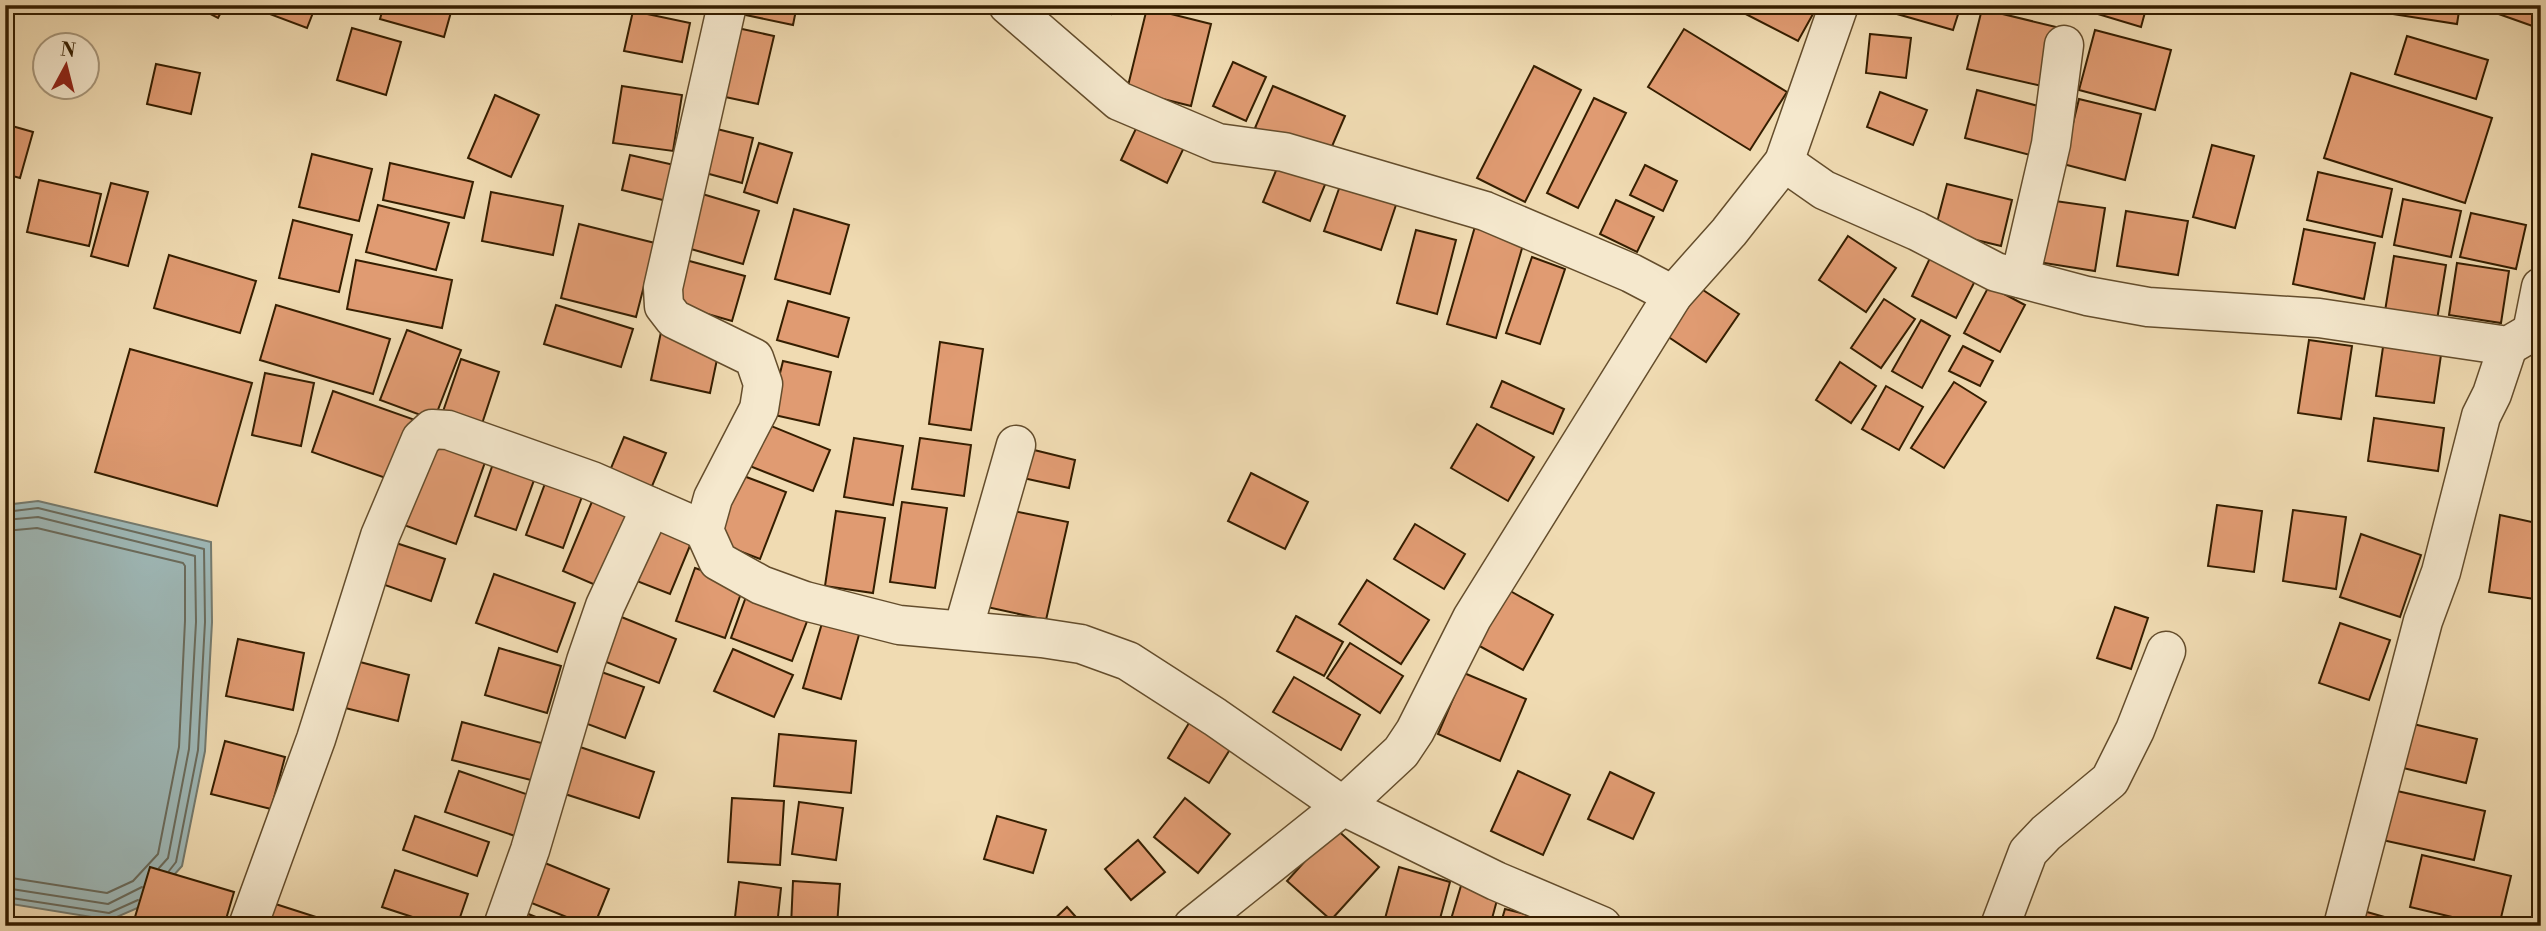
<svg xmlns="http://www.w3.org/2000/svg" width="2546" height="931" viewBox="0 0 2546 931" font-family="'Libre Bodoni',serif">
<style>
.water{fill:#9eb8b7;stroke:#747a6e;stroke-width:2}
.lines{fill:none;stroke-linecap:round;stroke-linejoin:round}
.shore{stroke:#6a6b5c;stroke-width:2}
.building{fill:#e09b72;stroke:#351e00;stroke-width:2}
.minor-casing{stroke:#644d2c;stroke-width:41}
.tertiary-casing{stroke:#644d2c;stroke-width:41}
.minor{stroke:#f5e8cd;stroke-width:38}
.tertiary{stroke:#f5e8cd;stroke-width:38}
</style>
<rect width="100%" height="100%" fill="#f0dbb2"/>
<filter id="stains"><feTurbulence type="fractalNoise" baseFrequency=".00286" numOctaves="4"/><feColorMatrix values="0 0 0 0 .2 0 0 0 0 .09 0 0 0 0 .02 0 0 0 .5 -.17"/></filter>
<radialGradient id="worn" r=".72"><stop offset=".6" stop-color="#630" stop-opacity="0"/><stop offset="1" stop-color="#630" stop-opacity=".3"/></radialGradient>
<path class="water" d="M 38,501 L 211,542 L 212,622 L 205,751 L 182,866 L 149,903 L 110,920 L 5,903 L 5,505 Z"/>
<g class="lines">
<g class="shore">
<path d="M 5,512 L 38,508 L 204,549 L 205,622 L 198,750 L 176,862 L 169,871"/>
<path d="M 5,520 L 38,517 L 195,556 L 196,622 L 189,749 L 168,858 L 159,868"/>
<path d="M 5,531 L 37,528 L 183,563 L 185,566 L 185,621 L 179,747 L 158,854 L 133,881 L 107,893 L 5,877"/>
<path d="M 5,888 L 108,904 L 142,887"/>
<path d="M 5,897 L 109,913 L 138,900"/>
</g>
</g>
<g class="building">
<path d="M 193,5 L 225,5 L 218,18 Z"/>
<path d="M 261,5 L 316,5 L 307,28 L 259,10 Z"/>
<path d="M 384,5 L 453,5 L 444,37 L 380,19 Z"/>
<path d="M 668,5 L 705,5 L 704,12 Z"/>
<path d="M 737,5 L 797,5 L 793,25 L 736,13 Z"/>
<path d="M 1058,5 L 1112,5 L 1111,14 Z"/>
<path d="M 1736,5 L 1818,5 L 1798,41 L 1734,8 Z"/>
<path d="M 1885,5 L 1961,5 L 1953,30 L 1883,10 Z"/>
<path d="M 2068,5 L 2147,5 L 2141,27 Z"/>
<path d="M 2354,5 L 2460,5 L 2457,24 L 2354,8 Z"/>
<path d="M 2541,5 L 2541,29 L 2476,6 L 2476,5 Z"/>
<path d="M 1147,8 L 1211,24 L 1191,106 L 1127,90 Z"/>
<path d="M 1982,9 L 2056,27 L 2042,86 L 1967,69 Z"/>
<path d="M 633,11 L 690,23 L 682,62 L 624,51 Z"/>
<path d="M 733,27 L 774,36 L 758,104 L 716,95 Z"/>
<path d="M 352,28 L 401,42 L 386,95 L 337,80 Z"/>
<path d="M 1684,29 L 1787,92 L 1750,150 L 1648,87 Z"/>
<path d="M 2095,30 L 2171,50 L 2155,110 L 2079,90 Z"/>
<path d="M 1870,34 L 1911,38 L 1906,78 L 1866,73 Z"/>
<path d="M 2407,36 L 2488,60 L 2476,99 L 2395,74 Z"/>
<path d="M 1233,62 L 1266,77 L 1246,121 L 1213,106 Z"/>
<path d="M 156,64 L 200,73 L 191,114 L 147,104 Z"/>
<path d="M 1534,66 L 1581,90 L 1525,202 L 1477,178 Z"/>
<path d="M 2351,73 L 2492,118 L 2465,203 L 2324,158 Z"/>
<path d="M 622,86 L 682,95 L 673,151 L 613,143 Z"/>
<path d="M 1273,86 L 1345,116 L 1327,158 L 1255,128 Z"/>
<path d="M 1977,90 L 2046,108 L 2034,156 L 1965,138 Z"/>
<path d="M 1880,92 L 1927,110 L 1913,145 L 1867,127 Z"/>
<path d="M 495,95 L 539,115 L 511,177 L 468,158 Z"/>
<path d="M 1594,98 L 1626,113 L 1578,208 L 1547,193 Z"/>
<path d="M 2079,99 L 2141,114 L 2125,180 L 2063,164 Z"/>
<path d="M 1142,116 L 1189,137 L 1167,183 L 1121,160 Z"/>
<path d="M 5,124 L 33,132 L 20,178 L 5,174 Z"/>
<path d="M 713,128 L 753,138 L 742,183 L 702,172 Z"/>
<path d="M 759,143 L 792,153 L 777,203 L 744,192 Z"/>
<path d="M 2212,145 L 2254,156 L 2235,228 L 2193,217 Z"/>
<path d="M 312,154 L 372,169 L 359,221 L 299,207 Z"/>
<path d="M 630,155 L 683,167 L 675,203 L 622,190 Z"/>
<path d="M 1282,156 L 1329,175 L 1310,221 L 1263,202 Z"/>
<path d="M 390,163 L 473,182 L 464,218 L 383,200 Z"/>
<path d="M 1645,165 L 1677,181 L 1663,211 L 1630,195 Z"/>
<path d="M 2318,172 L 2392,189 L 2382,237 L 2307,220 Z"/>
<path d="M 39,180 L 101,194 L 89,246 L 27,232 Z"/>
<path d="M 111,183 L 148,192 L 128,266 L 91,256 Z"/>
<path d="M 1341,183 L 1397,202 L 1381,250 L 1324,231 Z"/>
<path d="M 1947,184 L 2012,200 L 2001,246 L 1935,230 Z"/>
<path d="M 491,192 L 563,206 L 553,255 L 482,241 Z"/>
<path d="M 699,193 L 759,211 L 743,264 L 684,247 Z"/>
<path d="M 2403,199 L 2461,211 L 2451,257 L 2394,245 Z"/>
<path d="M 1616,200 L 1654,217 L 1637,252 L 1600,234 Z"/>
<path d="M 2048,200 L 2105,208 L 2095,271 L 2038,262 Z"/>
<path d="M 378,205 L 449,223 L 436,270 L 366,252 Z"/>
<path d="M 794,209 L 849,225 L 830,294 L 775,279 Z"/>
<path d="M 2126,211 L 2188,221 L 2178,275 L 2117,266 Z"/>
<path d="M 2471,213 L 2526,225 L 2516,269 L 2460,257 Z"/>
<path d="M 293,220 L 352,235 L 339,292 L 279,278 Z"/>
<path d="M 1476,223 L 1525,238 L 1496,338 L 1447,324 Z"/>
<path d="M 579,224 L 655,243 L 636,317 L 561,298 Z"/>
<path d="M 2304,229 L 2375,243 L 2364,299 L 2293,284 Z"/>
<path d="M 1416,230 L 1456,240 L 1437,314 L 1397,303 Z"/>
<path d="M 1848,236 L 1896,268 L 1866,312 L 1819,280 Z"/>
<path d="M 169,255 L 256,281 L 240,333 L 154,308 Z"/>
<path d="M 2394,256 L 2446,265 L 2437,320 L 2385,311 Z"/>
<path d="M 1532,257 L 1565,269 L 1540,344 L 1506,333 Z"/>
<path d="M 1930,258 L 1975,281 L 1956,318 L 1912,296 Z"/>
<path d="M 682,259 L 745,276 L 732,321 L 669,303 Z"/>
<path d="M 356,260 L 452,280 L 442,328 L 347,309 Z"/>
<path d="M 2457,263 L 2509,271 L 2501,323 L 2449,315 Z"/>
<path d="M 1694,284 L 1739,314 L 1706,362 L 1661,332 Z"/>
<path d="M 1989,286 L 2025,305 L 2000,352 L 1964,333 Z"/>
<path d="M 1884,299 L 1915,319 L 1881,368 L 1851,348 Z"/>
<path d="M 788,301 L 849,318 L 838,357 L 777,340 Z"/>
<path d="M 276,305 L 390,339 L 373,394 L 260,360 Z"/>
<path d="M 556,305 L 633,329 L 621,367 L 544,344 Z"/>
<path d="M 1921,320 L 1950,336 L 1922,388 L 1892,371 Z"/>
<path d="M 407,330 L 461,350 L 434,420 L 380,400 Z"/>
<path d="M 661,332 L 720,345 L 710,393 L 651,380 Z"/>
<path d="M 2309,340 L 2352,346 L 2341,419 L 2298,413 Z"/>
<path d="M 2384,340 L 2442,348 L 2434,403 L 2376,396 Z"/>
<path d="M 940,342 L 983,349 L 971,430 L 929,424 Z"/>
<path d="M 1963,346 L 1993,361 L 1980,386 L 1949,371 Z"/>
<path d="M 130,349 L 252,383 L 217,506 L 95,472 Z"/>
<path d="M 461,359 L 499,372 L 478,436 L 439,423 Z"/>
<path d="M 783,361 L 831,372 L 819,425 L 770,414 Z"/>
<path d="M 1840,362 L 1876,386 L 1851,423 L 1816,400 Z"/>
<path d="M 265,373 L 314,383 L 301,446 L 252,435 Z"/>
<path d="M 1502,381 L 1564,409 L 1553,434 L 1491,407 Z"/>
<path d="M 1954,382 L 1986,402 L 1944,468 L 1911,448 Z"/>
<path d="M 1886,386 L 1923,407 L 1899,450 L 1862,429 Z"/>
<path d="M 333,391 L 418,421 L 397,482 L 312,452 Z"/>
<path d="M 2374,418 L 2444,428 L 2438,471 L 2368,461 Z"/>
<path d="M 759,421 L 830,450 L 813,491 L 742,463 Z"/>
<path d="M 1477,424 L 1534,457 L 1508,501 L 1451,468 Z"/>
<path d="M 435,431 L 489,451 L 456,544 L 401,524 Z"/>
<path d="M 624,437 L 666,453 L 647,498 L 606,480 Z"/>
<path d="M 854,438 L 903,446 L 893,505 L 844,497 Z"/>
<path d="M 920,438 L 971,445 L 964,496 L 912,489 Z"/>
<path d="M 1030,449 L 1075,460 L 1069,488 L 1023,478 Z"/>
<path d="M 496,455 L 538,469 L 516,530 L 475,516 Z"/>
<path d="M 550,470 L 587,483 L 563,548 L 526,535 Z"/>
<path d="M 1251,473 L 1308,502 L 1285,549 L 1228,521 Z"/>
<path d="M 741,475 L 786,492 L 760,559 L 716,542 Z"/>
<path d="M 596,492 L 641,510 L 607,590 L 563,571 Z"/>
<path d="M 902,502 L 947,508 L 935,588 L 890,582 Z"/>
<path d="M 2217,505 L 2262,511 L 2254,572 L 2208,566 Z"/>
<path d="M 1009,510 L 1068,522 L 1046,620 L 987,607 Z"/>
<path d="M 2293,510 L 2346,517 L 2336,589 L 2283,581 Z"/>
<path d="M 836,511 L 885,518 L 873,593 L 825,586 Z"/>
<path d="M 2500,515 L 2541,524 L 2541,600 L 2489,592 Z"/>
<path d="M 653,520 L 694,536 L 670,594 L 629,578 Z"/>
<path d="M 1415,524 L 1465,554 L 1444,589 L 1394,559 Z"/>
<path d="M 2361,534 L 2421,555 L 2400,617 L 2340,597 Z"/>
<path d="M 393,542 L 445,559 L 431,601 L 379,583 Z"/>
<path d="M 695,568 L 744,585 L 725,638 L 676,621 Z"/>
<path d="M 494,574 L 575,603 L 557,652 L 476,623 Z"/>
<path d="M 1367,580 L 1429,620 L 1401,664 L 1339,624 Z"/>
<path d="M 1505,588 L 1553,615 L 1523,670 L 1474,643 Z"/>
<path d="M 747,594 L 809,616 L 792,661 L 731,638 Z"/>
<path d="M 2115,607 L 2148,618 L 2131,669 L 2097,658 Z"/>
<path d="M 609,612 L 676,639 L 659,683 L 591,656 Z"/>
<path d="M 825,613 L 862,624 L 841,699 L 803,688 Z"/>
<path d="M 1296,616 L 1343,642 L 1324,676 L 1277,651 Z"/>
<path d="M 2340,623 L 2390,640 L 2369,700 L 2319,683 Z"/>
<path d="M 238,639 L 304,653 L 293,710 L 226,696 Z"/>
<path d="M 1350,643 L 1403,676 L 1380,713 L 1327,678 Z"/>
<path d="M 499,648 L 561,666 L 547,713 L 485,695 Z"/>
<path d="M 733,649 L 793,675 L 774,717 L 714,691 Z"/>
<path d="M 345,658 L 409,675 L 398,721 L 333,705 Z"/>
<path d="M 593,669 L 644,687 L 625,738 L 574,719 Z"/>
<path d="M 1464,673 L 1526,699 L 1500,761 L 1438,734 Z"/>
<path d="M 1294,677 L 1360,715 L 1341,750 L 1273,712 Z"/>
<path d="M 1192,718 L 1234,743 L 1209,783 L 1168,758 Z"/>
<path d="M 462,722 L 545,744 L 535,781 L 452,760 Z"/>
<path d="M 2409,723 L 2477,739 L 2466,783 L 2399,767 Z"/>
<path d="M 779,734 L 856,741 L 851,793 L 774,786 Z"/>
<path d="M 225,741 L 285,757 L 271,809 L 211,794 Z"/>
<path d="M 580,747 L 654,772 L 639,818 L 565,794 Z"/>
<path d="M 459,771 L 529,795 L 515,836 L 445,812 Z"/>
<path d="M 1518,771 L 1570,795 L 1543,855 L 1491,831 Z"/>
<path d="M 1610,772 L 1654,793 L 1633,839 L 1588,819 Z"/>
<path d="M 2384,788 L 2485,811 L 2474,860 L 2373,838 Z"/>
<path d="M 732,798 L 784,801 L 780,865 L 728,862 Z"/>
<path d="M 1185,798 L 1230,834 L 1198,873 L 1154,837 Z"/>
<path d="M 799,802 L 843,808 L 836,860 L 792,854 Z"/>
<path d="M 415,816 L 489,842 L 477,876 L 403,850 Z"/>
<path d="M 997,816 L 1046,830 L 1033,873 L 984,859 Z"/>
<path d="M 1335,828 L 1379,867 L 1331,920 L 1287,881 Z"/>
<path d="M 1138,840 L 1165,872 L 1131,900 L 1105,869 Z"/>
<path d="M 2422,855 L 2511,876 L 2499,926 L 2490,926 L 2410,907 Z"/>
<path d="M 535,859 L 609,889 L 594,926 L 589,926 L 519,898 Z"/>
<path d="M 150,867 L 234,892 L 224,926 L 167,926 L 135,917 Z"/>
<path d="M 1399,867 L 1450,882 L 1438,926 L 1383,926 Z"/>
<path d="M 395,870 L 468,894 L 457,926 L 440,926 L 382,907 Z"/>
<path d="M 1463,879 L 1500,889 L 1490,926 L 1449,926 Z"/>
<path d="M 793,881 L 840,884 L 837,926 L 791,926 Z"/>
<path d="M 739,882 L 781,888 L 777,926 L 734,926 Z"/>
<path d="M 263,900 L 344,926 L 254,926 Z"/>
<path d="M 1067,907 L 1084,926 L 1047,926 Z"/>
<path d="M 516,909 L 558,926 L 510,926 Z"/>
<path d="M 1505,909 L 1549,920 L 1547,926 L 1500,926 Z"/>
<path d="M 2360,910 L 2416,926 L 2355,926 Z"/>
</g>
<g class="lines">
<defs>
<g id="minor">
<path d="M 727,5 L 663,288 L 664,306 L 674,319 L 754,358 L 763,384 L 759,409 L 713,498 L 704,530 L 718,561 L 761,585 L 805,601 L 899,625 L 1042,638 L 1081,644 L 1128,661 L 1215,717 L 1343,806 L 1496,881 L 1602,926"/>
<path d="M 1008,5 L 1119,101 L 1218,143 L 1284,152 L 1485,211 L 1631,273 L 1673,295"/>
<path d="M 2020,278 L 2051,144 L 2064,45"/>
<path d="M 2532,332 L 2541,287"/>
<path d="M 963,630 L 1016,445"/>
<path d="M 248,926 L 316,739 L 380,536 L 421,439 L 432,429 L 448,430 L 592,481 L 704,530"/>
<path d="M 503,926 L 530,850 L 586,661 L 605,606 L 651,507"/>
<path d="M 2000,926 L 2028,852 L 2046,833 L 2110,780 L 2135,730 L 2166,651"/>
<path d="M 2343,926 L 2423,621 L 2441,572 L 2481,416 L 2492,394 L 2508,346"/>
</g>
<g id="tertiary">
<path d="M 1784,162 L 1824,190 L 1917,231 L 1996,272 L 2087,296 L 2148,307 L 2319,318 L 2508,346 L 2532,332 L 2541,334"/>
<path d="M 1193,926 L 1343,806 L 1401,752 L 1415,731 L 1472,618 L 1673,295 L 1729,232 L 1784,162 L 1839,5"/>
</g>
</defs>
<use href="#minor" class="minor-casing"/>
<use href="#tertiary" class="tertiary-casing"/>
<use href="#minor" class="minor"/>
<use href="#tertiary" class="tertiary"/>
</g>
<rect width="2546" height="931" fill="none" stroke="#f0dbb2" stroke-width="28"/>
<rect x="7" y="7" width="2532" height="917" fill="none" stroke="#351e00" stroke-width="3.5"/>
<rect x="14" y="14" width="2518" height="903" fill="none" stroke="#351e00" stroke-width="2"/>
<g transform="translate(66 66) rotate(7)"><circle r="33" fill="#f5e8cd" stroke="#a8977b" stroke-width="2"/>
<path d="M0-5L12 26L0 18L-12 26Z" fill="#8f2418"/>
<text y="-10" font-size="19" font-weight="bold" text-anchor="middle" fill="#351e00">N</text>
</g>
<rect width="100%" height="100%" filter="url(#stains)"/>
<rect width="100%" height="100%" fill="url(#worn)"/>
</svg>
